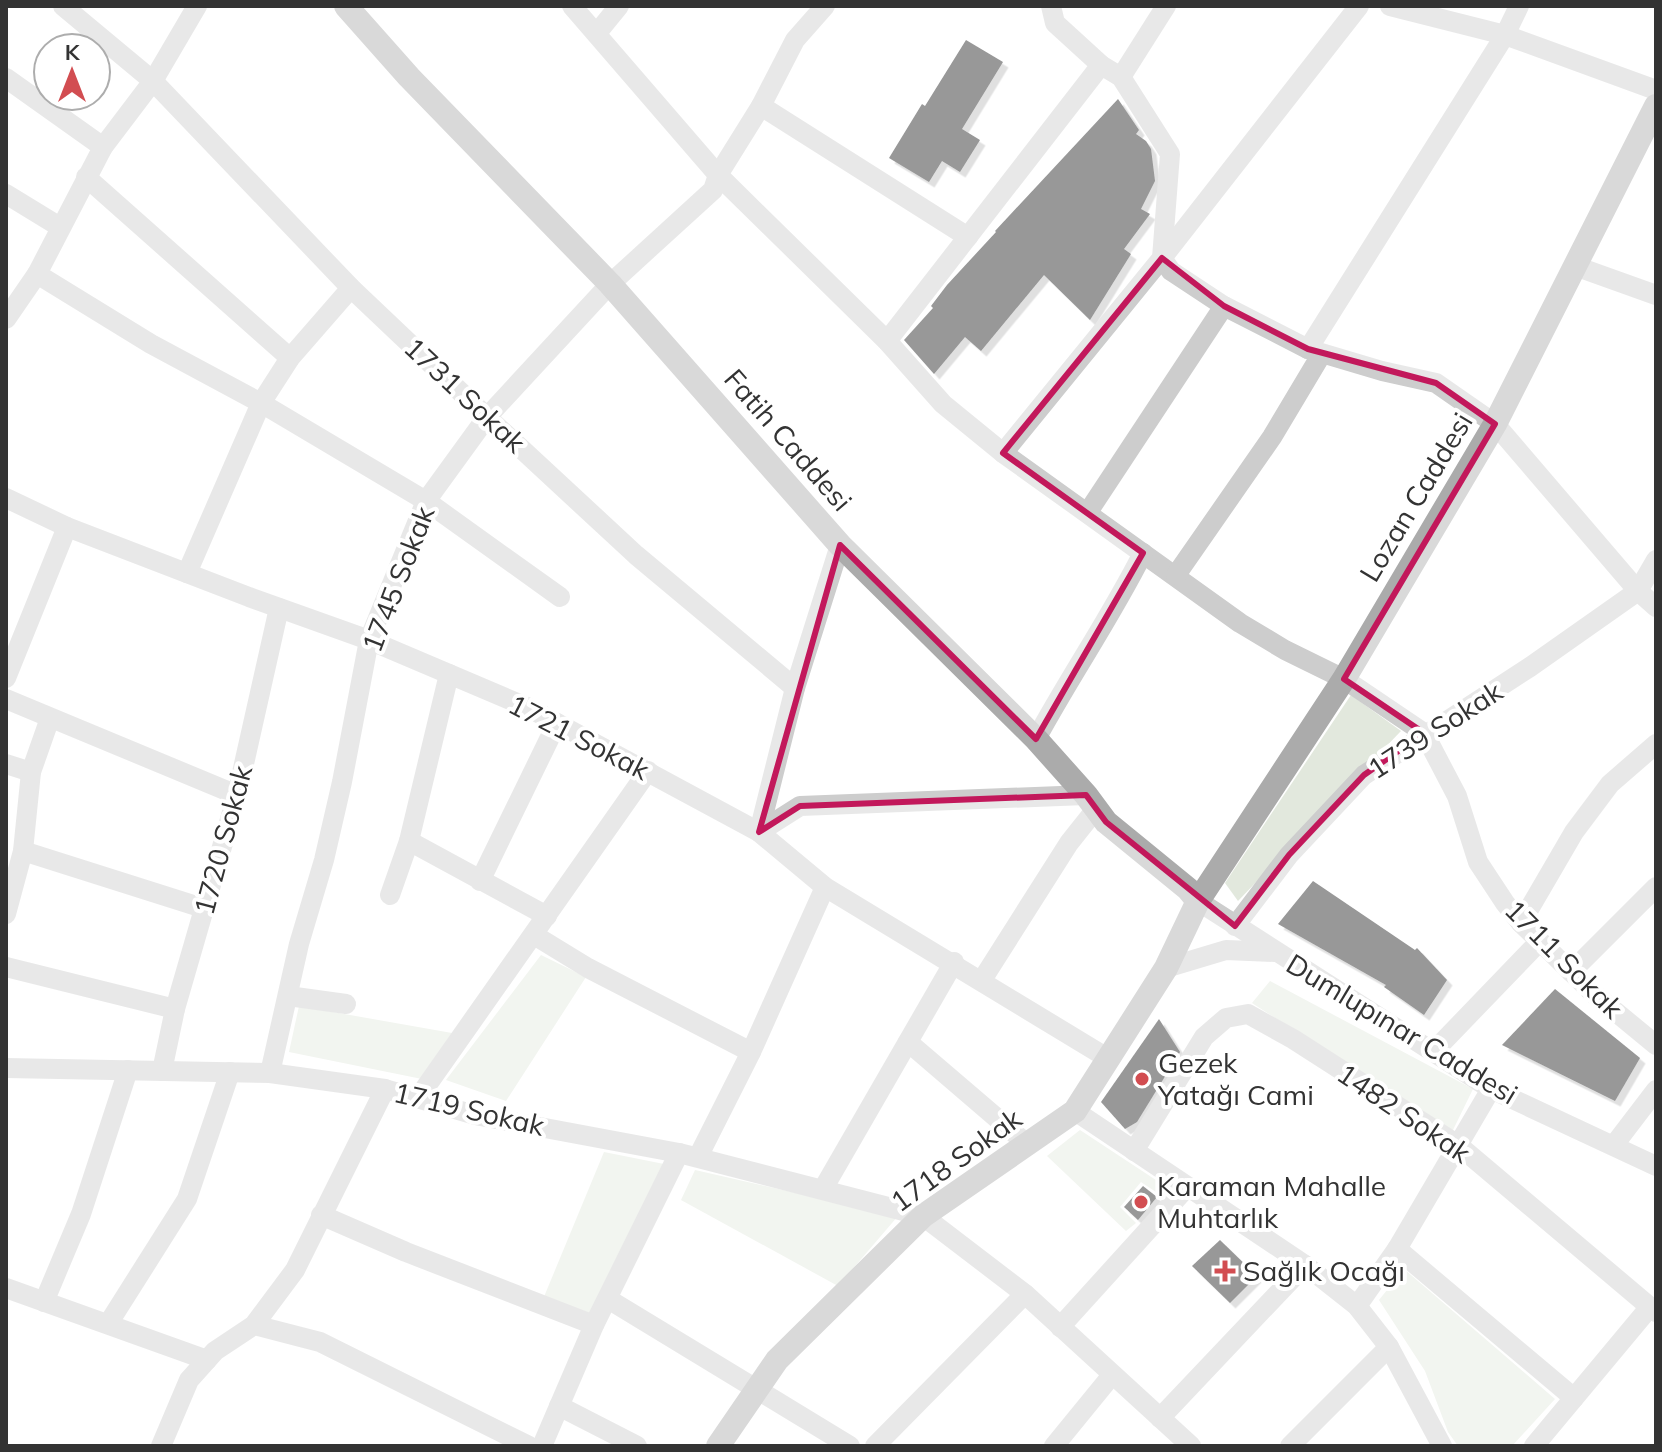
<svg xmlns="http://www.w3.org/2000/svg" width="1662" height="1452" viewBox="0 0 1662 1452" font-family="Mulish,sans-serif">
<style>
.green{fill:#e2e8dd}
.building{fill:#1a1a1a;filter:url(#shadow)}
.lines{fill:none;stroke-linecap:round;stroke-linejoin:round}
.minor{stroke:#cdcdcd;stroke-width:20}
.major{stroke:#ababab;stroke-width:24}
.marked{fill:none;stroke:#c2185b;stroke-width:6;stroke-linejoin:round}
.poi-dot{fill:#d24d51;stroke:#fff;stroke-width:3}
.labels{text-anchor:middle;stroke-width:8;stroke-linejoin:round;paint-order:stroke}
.street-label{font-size:28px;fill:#333;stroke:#fff}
.poi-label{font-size:28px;fill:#333;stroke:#fff;text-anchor:start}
</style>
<defs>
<filter id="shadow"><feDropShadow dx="5.5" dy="5.5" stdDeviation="0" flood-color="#0004"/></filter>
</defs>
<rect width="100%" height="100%" fill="#fff"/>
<g class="green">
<path d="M 1351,695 L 1401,731 L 1238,901 L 1225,883 Z"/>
<path d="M 541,955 L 586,977 L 506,1101 L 446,1080 Z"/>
<path d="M 1270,981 L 1473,1089 L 1452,1132 L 1252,1003 Z"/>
<path d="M 299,1006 L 452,1033 L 422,1079 L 289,1052 Z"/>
<path d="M 1080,1130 L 1168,1188 L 1162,1196 L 1141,1182 L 1120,1207 L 1136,1223 L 1126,1231 L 1047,1156 Z"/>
<path d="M 604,1152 L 664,1164 L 591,1316 L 541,1304 Z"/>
<path d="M 695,1170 L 898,1216 L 838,1286 L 681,1200 Z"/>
<path d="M 1404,1269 L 1555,1399 L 1512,1446 L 1458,1446 L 1448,1432 L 1425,1371 L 1379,1300 Z"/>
</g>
<g class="building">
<path d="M 966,40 L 1003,62 L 962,129 L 980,140 L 960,172 L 942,161 L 929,182 L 889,158 L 922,104 L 925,106 Z"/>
<path d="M 1118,99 L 1139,130 L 1136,134 L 1146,141 L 1151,149 L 1155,181 L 1141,209 L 1150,214 L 1124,249 L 1131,254 L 1090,320 L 1044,275 L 981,351 L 965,337 L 934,374 L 904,340 L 933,308 L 931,306 L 947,285 L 996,232 L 995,231 Z"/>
<path d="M 1313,881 L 1415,950 L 1417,948 L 1447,980 L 1424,1015 L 1384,987 L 1386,985 L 1278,924 Z"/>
<path d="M 1555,989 L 1640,1058 L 1615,1101 L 1502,1045 Z"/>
<path d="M 1159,1019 L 1180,1052 L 1137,1122 L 1125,1129 L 1101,1102 Z"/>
<path d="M 1143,1186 L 1157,1197 L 1138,1220 L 1124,1207 Z"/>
<path d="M 1220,1240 L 1257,1276 L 1230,1303 L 1192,1266 Z"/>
</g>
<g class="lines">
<g class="minor">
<path d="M 63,6 L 153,81 L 351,288 L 487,417 L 636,555 L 795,688"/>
<path d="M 572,6 L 718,175 L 887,341 L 943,404 L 1003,453 L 1240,623 L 1285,650 L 1344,679 L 1424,733 L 1457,796 L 1478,862 L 1505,903 L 1521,923 L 1594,994 L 1656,1045"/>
<path d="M 1051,6 L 1055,23 L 1101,65 L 1121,77 L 1170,154 L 1162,258 L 1171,271 L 1224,306 L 1308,349 L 1382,371 L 1436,383 L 1495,424 L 1638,591 L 1656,607"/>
<path d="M 1390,6 L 1505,35 L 1656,90"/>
<path d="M 597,33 L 619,6"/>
<path d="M 1121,77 L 1166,6"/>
<path d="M 6,78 L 103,147"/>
<path d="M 761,106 L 968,237"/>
<path d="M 86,177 L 290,358"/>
<path d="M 6,194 L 60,227"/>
<path d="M 1575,266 L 1656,295"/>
<path d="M 37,274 L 151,344 L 261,403 L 426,501 L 560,597"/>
<path d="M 6,319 L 37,274 L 103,147 L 153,81 L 197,6"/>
<path d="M 887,341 L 1101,65"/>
<path d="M 1308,349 L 1505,35 L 1519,6"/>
<path d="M 1003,453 L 1162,258 L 1359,6"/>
<path d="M 6,498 L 67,527 L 249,597 L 369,640 L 529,708 L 759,832 L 825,887 L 1109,1059"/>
<path d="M 1088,512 L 1224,306"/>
<path d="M 187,573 L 261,403 L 290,358 L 351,288"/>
<path d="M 1176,575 L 1272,437 L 1321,355"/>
<path d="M 6,678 L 67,527"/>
<path d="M 6,699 L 237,795"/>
<path d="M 1036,739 C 1070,676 1111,617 1143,553"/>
<path d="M 6,764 L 31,772"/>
<path d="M 759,832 L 800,806 L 1086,795"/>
<path d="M 759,832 L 795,688 L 840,545"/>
<path d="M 409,841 L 547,916"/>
<path d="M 23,851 L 206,909"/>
<path d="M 480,881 L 557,723"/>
<path d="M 390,895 L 409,841 L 449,674"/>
<path d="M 1198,901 L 1491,1089 L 1656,1166"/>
<path d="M 6,914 L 23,851 L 31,772 L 50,718"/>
<path d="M 1521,923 L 1574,832 L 1610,784 L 1656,744"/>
<path d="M 1235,926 L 1289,855 L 1364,775 L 1530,667 L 1638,591 L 1656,560"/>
<path d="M 534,935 L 588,968 L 751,1052"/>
<path d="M 6,967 L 175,1009"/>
<path d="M 1166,968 L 1226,950 L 1275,952"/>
<path d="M 1571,972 L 1656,887"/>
<path d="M 982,980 L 1069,843 L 1096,809"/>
<path d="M 288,996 L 346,1004"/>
<path d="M 908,1042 L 1027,1144"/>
<path d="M 1433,1052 L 1540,941"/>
<path d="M 6,1068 L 270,1073 L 385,1089 L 475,1115 L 679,1153 L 923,1216 L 1025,1294 L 1191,1446"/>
<path d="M 162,1071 L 175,1009 L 237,795 L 279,608"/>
<path d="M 270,1073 L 299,944 L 324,860 L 342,782 L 369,640 L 426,501 L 487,417 L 610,284 L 713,190 L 718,175 L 761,106 L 795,40 L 825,6"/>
<path d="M 418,1098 L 648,771"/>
<path d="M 1075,1111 L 1305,1265 L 1357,1306 L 1389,1347 L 1442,1446"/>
<path d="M 1614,1145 L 1656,1090"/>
<path d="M 1134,1151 L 1204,1037 L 1226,1018 L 1248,1014 L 1293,1039 L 1458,1145 L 1656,1312"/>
<path d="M 698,1157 L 751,1052 L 825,887"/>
<path d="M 823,1189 L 954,962"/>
<path d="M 321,1215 L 406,1252 L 594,1325"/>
<path d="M 1397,1249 L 1574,1398"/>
<path d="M 6,1288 L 207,1360"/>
<path d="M 608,1299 L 850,1446"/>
<path d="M 44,1302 L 81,1214 L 128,1070"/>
<path d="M 1357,1306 L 1397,1249 L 1491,1089"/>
<path d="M 108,1324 L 187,1199 L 230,1072"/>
<path d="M 254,1325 L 320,1342 L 529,1446"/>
<path d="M 1060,1327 L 1187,1187"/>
<path d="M 559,1406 L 637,1446"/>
<path d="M 1160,1418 L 1305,1265"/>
<path d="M 161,1446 L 189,1380 L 215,1351 L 254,1325 L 295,1270 L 385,1089"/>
<path d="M 542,1446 L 594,1325 L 679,1153"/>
<path d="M 875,1446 L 1025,1294"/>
<path d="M 1054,1446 L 1112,1375"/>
<path d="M 1290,1446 L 1389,1347"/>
<path d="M 1534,1446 L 1649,1308"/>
</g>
<g class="major">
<path d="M 346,6 L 409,77 L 610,284 L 840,545 L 1036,739 L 1086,795 L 1106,822 L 1188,889 L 1198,901"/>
<path d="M 718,1446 L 777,1360 L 923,1216 L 1075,1111 L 1166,968 L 1198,901 L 1344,679 L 1495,424 L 1656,106"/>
</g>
</g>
<path d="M0 0H1662V1452H0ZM 1162,258 L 1224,306 L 1308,349 L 1436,383 L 1495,424 L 1344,679 L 1424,733 L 1364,775 L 1289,855 L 1235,926 L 1106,822 L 1086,795 L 800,806 L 759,832 L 840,545 L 1036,739 L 1143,553 L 1003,453 Z" fill="#fff" fill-opacity=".55" fill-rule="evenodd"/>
<path class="marked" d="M 1162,258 L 1224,306 L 1308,349 L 1436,383 L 1495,424 L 1344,679 L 1424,733 L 1364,775 L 1289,855 L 1235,926 L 1106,822 L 1086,795 L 800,806 L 759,832 L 840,545 L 1036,739 L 1143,553 L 1003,453 Z"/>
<g class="poi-dot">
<circle cx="1142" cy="1079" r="8"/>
<circle cx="1141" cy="1202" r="8"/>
<path d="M1221 1259h8v8h8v8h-8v8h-8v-8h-8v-8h8z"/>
</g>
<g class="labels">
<g class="street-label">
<text transform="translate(465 395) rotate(43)" y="10">1731 Sokak</text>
<text transform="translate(788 440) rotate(49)" y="10">Fatih Caddesi</text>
<text transform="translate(1416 497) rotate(-59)" y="10">Lozan Caddesi</text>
<text transform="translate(398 579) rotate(-69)" y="10">1745 Sokak</text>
<text transform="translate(1435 730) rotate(-33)" y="10">1739 Sokak</text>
<text transform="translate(579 737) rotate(27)" y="10">1721 Sokak</text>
<text transform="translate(223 840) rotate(-75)" y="10">1720 Sokak</text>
<text transform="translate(1564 959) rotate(45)" y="10">1711 Sokak</text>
<text transform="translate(1402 1029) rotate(31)" y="10">Dumlupınar Caddesi</text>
<text transform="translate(469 1109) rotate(13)" y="10">1719 Sokak</text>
<text transform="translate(1404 1113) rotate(34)" y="10">1482 Sokak</text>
<text transform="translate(956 1160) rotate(-36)" y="10">1718 Sokak</text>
</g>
<g class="poi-label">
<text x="1158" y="1073">Gezek<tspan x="1158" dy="32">Yatağı Cami</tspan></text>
<text x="1157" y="1196">Karaman Mahalle<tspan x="1157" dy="32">Muhtarlık</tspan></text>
<text x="1243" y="1281">Sağlık Ocağı</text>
</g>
</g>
<rect width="1662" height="1452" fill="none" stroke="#333333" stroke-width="16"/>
<g transform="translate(72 72)"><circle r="38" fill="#ffffff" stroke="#adadad" stroke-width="2"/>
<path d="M0-6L14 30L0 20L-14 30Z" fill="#d24d51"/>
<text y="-12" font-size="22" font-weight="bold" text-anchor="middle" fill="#333333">K</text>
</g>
</svg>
